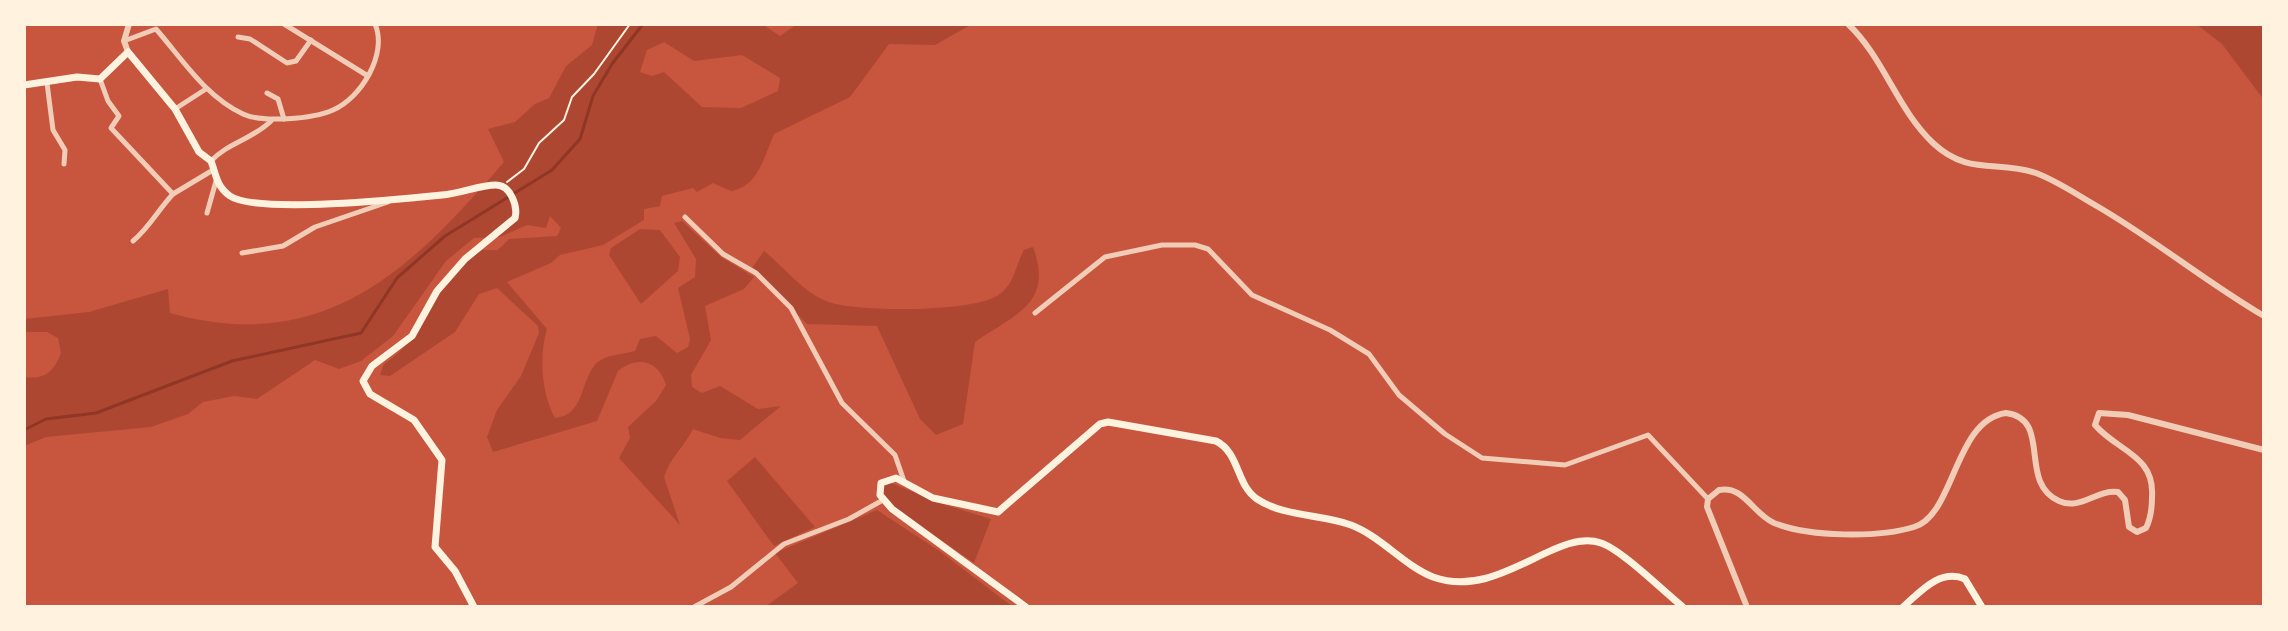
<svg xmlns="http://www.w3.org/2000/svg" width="2288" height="631" viewBox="0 0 2288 631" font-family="'Sofia Sans Condensed',sans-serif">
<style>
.green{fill:#ae4732;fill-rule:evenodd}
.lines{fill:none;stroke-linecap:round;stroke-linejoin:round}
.stream{stroke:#8f3625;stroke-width:3}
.path{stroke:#fff3e0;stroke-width:2}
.minor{stroke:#f1ccb7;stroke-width:5}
.tertiary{stroke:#f1ccb7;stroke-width:6}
.secondary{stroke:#fff3e0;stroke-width:7}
</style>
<rect width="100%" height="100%" fill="#c8553d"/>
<g class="green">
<path d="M 598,24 L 762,24 L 780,36 L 797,24 L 972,24 L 935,45 L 889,44 L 850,97 L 774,134 C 764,157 758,187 731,191 L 713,183 L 697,192 L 693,188 L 662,196 L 660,206 L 644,209 L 644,220 L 603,245 L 560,255 L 551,263 L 507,282 L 547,329 C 539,355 541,393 555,418 C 584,415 580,384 594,366 C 603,354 622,355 635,351 L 640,339 L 656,336 L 677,353 L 688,347 L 690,339 L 678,288 L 695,277 L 696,259 L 674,223 L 682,221 L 721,257 L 754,277 L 744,289 L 705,306 L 711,340 L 691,375 L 692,387 L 702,393 L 720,386 L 758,409 L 781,406 L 740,440 L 720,438 L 693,429 C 685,446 670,457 664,477 L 680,525 L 619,458 L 630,438 L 628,427 L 656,401 L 666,385 C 659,361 638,355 618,371 L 597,421 L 493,452 L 487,437 L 497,410 L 521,376 L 539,333 L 538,326 L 497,288 L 479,294 L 455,332 L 390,376 L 380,375 L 384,364 C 420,339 420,322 443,288 C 452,274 466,262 478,250 L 498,250 L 509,239 L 557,236 L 561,228 L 550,216 L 546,228 L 527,225 L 500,237 L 474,238 L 446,261 L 393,336 L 361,361 L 339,369 L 315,360 L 257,399 L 234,396 L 203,402 L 188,414 L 151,427 L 46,437 L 24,446 L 24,377 C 44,380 54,372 61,353 L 58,338 L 47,332 L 24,332 L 24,319 L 89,312 L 168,289 L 170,313 C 324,356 411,270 504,162 L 488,129 L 515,122 L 535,104 L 549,98 L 566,66 L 592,45 ZM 664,42 L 694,61 L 742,55 L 780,78 L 778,91 L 741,108 L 702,107 L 664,72 L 652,76 L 640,72 L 647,50 Z"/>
<path d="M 2196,24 L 2264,24 L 2264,100 L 2222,44 Z"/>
<path d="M 640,229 L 660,230 L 680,257 L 678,271 L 641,304 L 609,255 L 611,248 Z"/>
<path d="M 1033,247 C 1054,304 1015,314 975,342 L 963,424 L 936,435 L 920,419 L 877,326 L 807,324 L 752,268 L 764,251 C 784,267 802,291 826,301 C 854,313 972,312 997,296 C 1015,285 1015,266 1024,250 Z"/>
<path d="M 755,457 L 815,527 L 774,546 L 727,481 Z"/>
<path d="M 889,482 L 939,503 L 991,519 L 974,563 L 890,504 L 882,494 L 883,486 Z"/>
<path d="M 877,510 L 938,550 L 1013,607 L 765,607 L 798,583 L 775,553 Z"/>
</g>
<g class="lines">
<path class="stream" d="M 24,430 L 46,419 L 96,413 L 232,361 L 361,333 L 397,278 L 445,236 L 552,170 L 580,139 L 593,96 L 612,64 L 643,24"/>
<path class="path" d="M 507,182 L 524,169 L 539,143 L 564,120 L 572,97 L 594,74 L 630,24"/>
<g class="minor">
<path d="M 284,24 L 368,76"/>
<path d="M 238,37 L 250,39 L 287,63 L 296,61 L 311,40"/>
<path d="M 124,41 L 156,29 C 183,60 205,96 243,114 C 262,123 313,119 333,110 C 361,98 388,54 375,24"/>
<path d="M 100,79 L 108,101 L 119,116 L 111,128 L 173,194 L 213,170"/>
<path d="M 47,83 L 53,130 L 65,150 L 64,164"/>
<path d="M 267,93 L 278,99 L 284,119"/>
<path d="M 175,109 L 206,89"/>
<path d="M 211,161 C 229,142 253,139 271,121"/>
<path d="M 207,213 L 216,181"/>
<path d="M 685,217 L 723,254 L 756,273 L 791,308 L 842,403 L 895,455 L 904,481"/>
<path d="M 133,241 C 149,228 158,210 173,194"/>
<path d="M 242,253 L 283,246 L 315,227 L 388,202"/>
<path d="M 1035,313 L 1105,257 L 1162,245 L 1195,245 L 1208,249 L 1252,295 L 1330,330 L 1369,354 L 1399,395 L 1445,434 L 1482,458 L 1565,465 L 1648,435 L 1708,499"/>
<path d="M 694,607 L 731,587 L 784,544 L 849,519 L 883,500"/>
</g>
<g class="tertiary">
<path d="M 1848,24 C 1884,58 1897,109 1933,143 C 1968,176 1997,160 2036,173 C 2057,181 2076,194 2095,205 C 2154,239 2206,282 2264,316"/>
<path d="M 128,52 L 124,41 L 129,24"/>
<path d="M 1747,607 L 1707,507 L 1708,499 L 1719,490 C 1744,485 1753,514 1774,523 C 1809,537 1878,538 1914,527 C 1955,515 1954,420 2006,413 C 2053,419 2017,482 2059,501 C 2080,511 2097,489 2118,492 L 2125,500 L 2129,527 L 2137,532 L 2146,528 C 2151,518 2152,508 2152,497 C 2155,455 2117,451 2095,425 L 2099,413 L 2128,415 L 2264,450"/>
</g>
<g class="secondary">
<path d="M 24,85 L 77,77 L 100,79 L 128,52 L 175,109 L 199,152 L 211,161 C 216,174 216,186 230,196 C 255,214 404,199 442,195 C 460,194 479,185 496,185 C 511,185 518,207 515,218 L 465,259 L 437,291 L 412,336 L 372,366 L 363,381 L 370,394 L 414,420 L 442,460 L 435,547 L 455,571 L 474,607"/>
<path d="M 1026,607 L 892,509 L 880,495 L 881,483 L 896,478 L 933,498 L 998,512 L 1100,424 L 1108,422 L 1216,441 C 1240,453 1236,485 1257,499 C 1284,517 1321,514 1351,525 C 1382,537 1403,565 1433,577 C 1499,601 1556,527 1601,543 C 1622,550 1663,591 1683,607"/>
<path d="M 1903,607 C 1920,592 1940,568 1965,579 L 1982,607"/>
</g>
</g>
<rect width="2288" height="631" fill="none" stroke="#fff3e0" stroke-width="52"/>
</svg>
